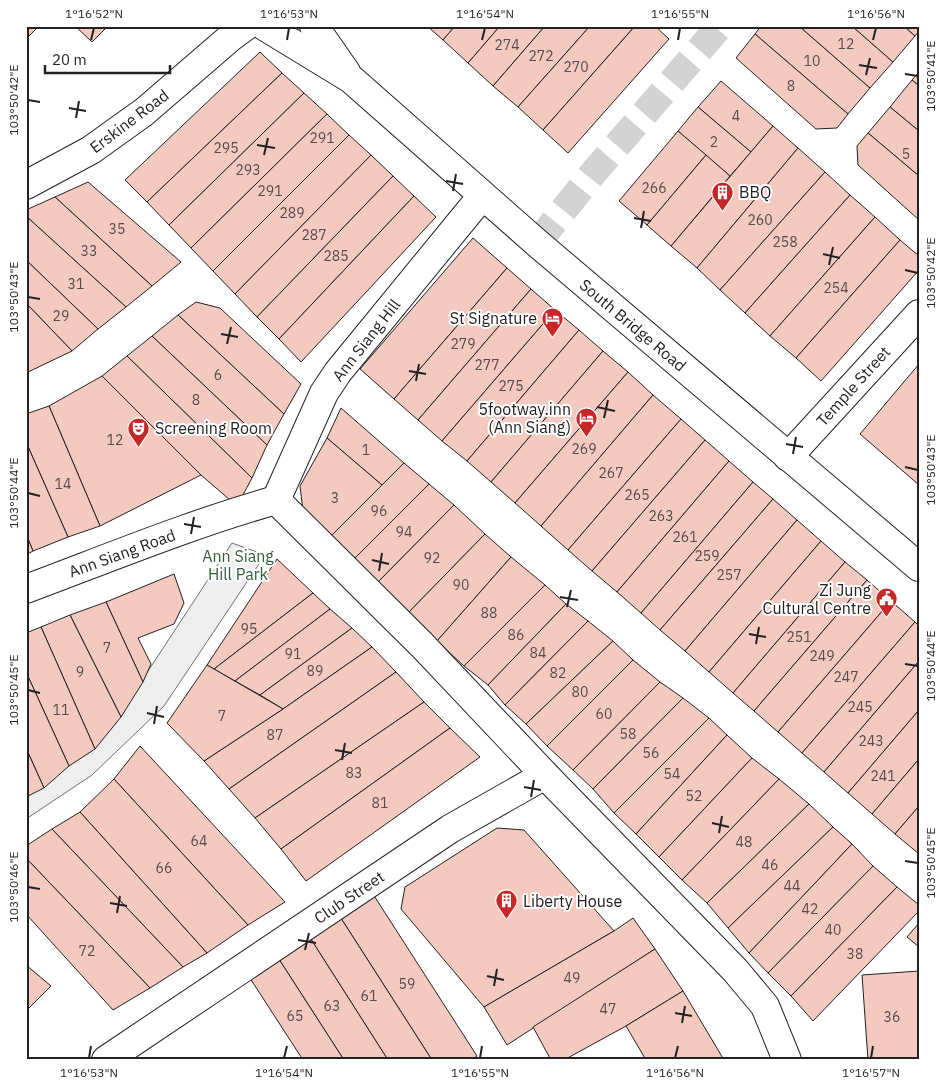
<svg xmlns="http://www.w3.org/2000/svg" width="945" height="1086" viewBox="0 0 945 1086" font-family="'IBM Plex Sans',sans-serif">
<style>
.green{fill:#eee;stroke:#6f6f6f}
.building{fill:#f3c9c0;stroke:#222}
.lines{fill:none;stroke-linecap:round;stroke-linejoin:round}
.pedestrian-tunnel{stroke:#d3d3d3;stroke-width:28;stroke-dasharray:28 14;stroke-linecap:butt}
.minor-casing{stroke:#222;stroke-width:30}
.secondary-casing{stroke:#222;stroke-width:30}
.minor{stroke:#fff;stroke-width:28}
.secondary{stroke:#fff;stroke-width:28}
.ticks{fill:none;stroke:#222;stroke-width:2}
.labels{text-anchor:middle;stroke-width:4;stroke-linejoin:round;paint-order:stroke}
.number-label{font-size:14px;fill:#564c4a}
.street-label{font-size:16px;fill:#222;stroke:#fff}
.poi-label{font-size:16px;fill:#222;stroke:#fff;text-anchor:start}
.park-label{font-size:16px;fill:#2f5e38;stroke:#fff}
.neatline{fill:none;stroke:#222;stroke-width:2}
.ticks-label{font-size:12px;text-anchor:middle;fill:#222}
</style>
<rect width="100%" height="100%" fill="#fff"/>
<path class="green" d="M 232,543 L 265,555 L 164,706 L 92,775 L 26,819 L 26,784 L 114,723 Z"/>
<g class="building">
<path d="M 26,26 L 39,26 L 26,39 Z"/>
<path d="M 75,26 L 108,26 L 92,42 Z"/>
<path d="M 427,26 L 455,26 L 443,40 Z"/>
<path d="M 455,26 L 500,26 L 468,63 L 443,40 Z"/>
<path d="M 500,26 L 545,26 L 493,86 L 468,63 Z"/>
<path d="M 545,26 L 590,26 L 518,107 L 493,86 Z"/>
<path d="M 590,26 L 635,26 L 543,130 L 518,107 Z"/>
<path d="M 635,26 L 655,26 L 669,39 L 568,153 L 543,130 Z"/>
<path d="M 761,26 L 799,26 L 870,88 L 848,114 L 755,34 Z"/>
<path d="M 799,26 L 852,26 L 893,62 L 870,88 Z"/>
<path d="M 852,26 L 904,26 L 915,36 L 893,62 Z"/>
<path d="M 904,26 L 919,26 L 919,31 L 915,36 Z"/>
<path d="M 755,34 L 848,114 L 837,128 L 816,129 L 736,58 Z"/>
<path d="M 260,52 L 282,73 L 147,202 L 125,180 Z"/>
<path d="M 919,72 L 919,86 L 912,80 Z"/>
<path d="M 282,73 L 304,93 L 169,225 L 147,202 Z"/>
<path d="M 912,80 L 919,86 L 919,131 L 890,107 Z"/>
<path d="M 721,81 L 773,126 L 751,152 L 698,107 Z"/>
<path d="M 304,93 L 327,114 L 191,248 L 169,225 Z"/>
<path d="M 698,107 L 751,152 L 730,176 L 678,131 Z"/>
<path d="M 890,107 L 919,131 L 919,176 L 868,133 Z"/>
<path d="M 327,114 L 349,135 L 213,271 L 191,248 Z"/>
<path d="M 773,126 L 798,148 L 697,268 L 671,246 Z"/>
<path d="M 678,131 L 706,155 L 647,225 L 619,201 Z"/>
<path d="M 868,133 L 919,176 L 919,220 L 858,165 L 857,146 Z"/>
<path d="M 349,135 L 371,155 L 235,294 L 213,271 Z"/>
<path d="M 798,148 L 825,172 L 720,290 L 697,268 Z"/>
<path d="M 371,155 L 393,176 L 257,317 L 235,294 Z"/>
<path d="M 706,155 L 730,176 L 671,246 L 647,225 Z"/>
<path d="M 825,172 L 850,195 L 745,313 L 720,290 Z"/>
<path d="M 393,176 L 414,196 L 279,339 L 257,317 Z"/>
<path d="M 88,182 L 181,262 L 152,286 L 55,197 Z"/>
<path d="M 850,195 L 875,217 L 770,336 L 745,313 Z"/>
<path d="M 414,196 L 436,217 L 301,362 L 279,339 Z"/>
<path d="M 55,197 L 152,286 L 126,307 L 26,216 L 26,210 Z"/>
<path d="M 26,216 L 126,307 L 98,329 L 26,260 Z"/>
<path d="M 875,217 L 900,240 L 796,358 L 770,336 Z"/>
<path d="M 473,238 L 507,268 L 394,399 L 360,369 Z"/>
<path d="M 900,240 L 919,256 L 919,270 L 821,381 L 796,358 Z"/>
<path d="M 26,260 L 98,329 L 72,351 L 26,303 Z"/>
<path d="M 507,268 L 531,289 L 418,420 L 394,399 Z"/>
<path d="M 531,289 L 555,310 L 442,441 L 418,420 Z"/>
<path d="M 196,302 L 220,308 L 301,384 L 284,414 L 178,315 Z"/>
<path d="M 26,303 L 72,351 L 26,373 Z"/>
<path d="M 555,310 L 579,330 L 467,461 L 442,441 Z"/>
<path d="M 178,315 L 284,414 L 267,445 L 152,336 Z"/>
<path d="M 579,330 L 603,351 L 491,482 L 467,461 Z"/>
<path d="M 152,336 L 267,445 L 252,478 L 127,356 Z"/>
<path d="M 603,351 L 628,372 L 515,503 L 491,482 Z"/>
<path d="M 127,356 L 252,478 L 237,506 L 201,475 L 102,376 Z"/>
<path d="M 919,364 L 919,485 L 860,434 Z"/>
<path d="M 628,372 L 653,395 L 541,526 L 515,503 Z"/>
<path d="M 102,376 L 201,475 L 100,526 L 49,406 Z"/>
<path d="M 653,395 L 681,419 L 568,550 L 541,526 Z"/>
<path d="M 49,406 L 100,526 L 68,537 L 26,442 L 26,414 Z"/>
<path d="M 341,408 L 404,463 L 382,485 L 327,438 Z"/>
<path d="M 681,419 L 705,440 L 592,571 L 568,550 Z"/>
<path d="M 327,438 L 382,485 L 331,536 L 303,511 L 300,486 Z"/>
<path d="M 705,440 L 729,461 L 617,592 L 592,571 Z"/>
<path d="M 26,442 L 68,537 L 33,551 L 26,534 Z"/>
<path d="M 729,461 L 753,482 L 641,613 L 617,592 Z"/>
<path d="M 404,463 L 429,484 L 354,559 L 331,536 Z"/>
<path d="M 753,482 L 773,499 L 660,630 L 641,613 Z"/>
<path d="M 429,484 L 454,505 L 378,582 L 354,559 Z"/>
<path d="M 773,499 L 797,520 L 685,651 L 660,630 Z"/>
<path d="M 454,505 L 485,534 L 408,613 L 378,582 Z"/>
<path d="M 797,520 L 821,541 L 709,672 L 685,651 Z"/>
<path d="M 26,534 L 33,551 L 26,555 Z"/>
<path d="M 485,534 L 511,557 L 437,641 L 408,613 Z"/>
<path d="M 821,541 L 845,562 L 733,693 L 709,672 Z"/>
<path d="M 511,557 L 545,585 L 464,666 L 437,641 Z"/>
<path d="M 277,559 L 313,593 L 214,669 L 207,665 Z"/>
<path d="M 845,562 L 867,580 L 754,711 L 733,693 Z"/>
<path d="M 174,574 L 184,603 L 174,624 L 138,638 L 151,664 L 143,682 L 106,602 Z"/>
<path d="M 867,580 L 891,601 L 778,732 L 754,711 Z"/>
<path d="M 545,585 L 566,604 L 488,685 L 464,666 Z"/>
<path d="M 313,593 L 330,609 L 235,681 L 214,669 Z"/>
<path d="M 891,601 L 915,622 L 802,753 L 778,732 Z"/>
<path d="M 106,602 L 143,682 L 121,717 L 70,615 Z"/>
<path d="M 566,604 L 588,621 L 505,705 L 488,685 Z"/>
<path d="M 330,609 L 352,628 L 260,695 L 235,681 Z"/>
<path d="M 70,615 L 121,717 L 95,749 L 41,627 Z"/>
<path d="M 588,621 L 613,641 L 526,724 L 505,705 Z"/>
<path d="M 915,622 L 919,626 L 919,661 L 824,772 L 802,753 Z"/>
<path d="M 41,627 L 95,749 L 69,766 L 26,672 L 26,633 Z"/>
<path d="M 352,628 L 372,647 L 283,709 L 260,695 Z"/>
<path d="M 613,641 L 633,660 L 547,746 L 526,724 Z"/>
<path d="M 372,647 L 396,672 L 229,789 L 204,761 L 283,709 Z"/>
<path d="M 633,660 L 660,682 L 573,770 L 547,746 Z"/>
<path d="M 919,661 L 919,710 L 848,793 L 824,772 Z"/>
<path d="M 207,665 L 283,709 L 204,761 L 167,723 Z"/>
<path d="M 26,672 L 69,766 L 44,788 L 26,748 Z"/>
<path d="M 396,672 L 424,702 L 255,818 L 229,789 Z"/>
<path d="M 660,682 L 683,698 L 593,789 L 573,770 Z"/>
<path d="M 683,698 L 709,718 L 614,813 L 593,789 Z"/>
<path d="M 424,702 L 450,728 L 281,849 L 255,818 Z"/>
<path d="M 919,710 L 919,759 L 872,814 L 848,793 Z"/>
<path d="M 709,718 L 727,735 L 636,834 L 614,813 Z"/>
<path d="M 450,728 L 480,757 L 306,881 L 281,849 Z"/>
<path d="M 727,735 L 752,758 L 659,857 L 636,834 Z"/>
<path d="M 140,746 L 285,902 L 248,925 L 114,779 Z"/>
<path d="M 26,748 L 44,788 L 26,797 Z"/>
<path d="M 752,758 L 779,779 L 682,880 L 659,857 Z"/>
<path d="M 919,759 L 919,806 L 895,834 L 872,814 Z"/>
<path d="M 114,779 L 248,925 L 207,953 L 80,812 Z"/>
<path d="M 779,779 L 809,804 L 707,903 L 682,880 Z"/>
<path d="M 809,804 L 833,827 L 728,928 L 707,903 Z"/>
<path d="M 919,806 L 919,854 L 895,834 Z"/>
<path d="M 80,812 L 207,953 L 183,967 L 52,829 Z"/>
<path d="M 833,827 L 852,844 L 749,953 L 728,928 Z"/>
<path d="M 497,828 L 524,830 L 614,931 L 484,1007 L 401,909 L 405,887 Z"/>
<path d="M 52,829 L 183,967 L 150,988 L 26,858 L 26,846 Z"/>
<path d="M 852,844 L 873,866 L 768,973 L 749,953 Z"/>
<path d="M 26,858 L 150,988 L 113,1010 L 26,914 Z"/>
<path d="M 873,866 L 897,887 L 791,996 L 768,973 Z"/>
<path d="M 897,887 L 919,905 L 919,911 L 813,1021 L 791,996 Z"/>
<path d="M 371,891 L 477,1056 L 471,1060 L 432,1060 L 337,912 Z"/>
<path d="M 337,912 L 432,1060 L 388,1060 L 307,933 Z"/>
<path d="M 633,918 L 655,949 L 507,1045 L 484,1007 L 614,931 Z"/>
<path d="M 919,923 L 919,947 L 907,937 Z"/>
<path d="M 307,933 L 388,1060 L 344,1060 L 275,953 Z"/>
<path d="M 655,949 L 683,991 L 626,1026 L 564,1060 L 551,1060 L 533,1027 Z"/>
<path d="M 275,953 L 344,1060 L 303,1060 L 246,972 Z"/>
<path d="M 26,965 L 51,986 L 26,1011 Z"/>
<path d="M 919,971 L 919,1060 L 868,1060 L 862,975 Z"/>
<path d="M 683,991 L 724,1060 L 646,1060 L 626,1026 Z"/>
</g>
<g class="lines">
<path class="pedestrian-tunnel" d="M 537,243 L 594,172 L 720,26"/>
<defs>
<g id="minor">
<path d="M 26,185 L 91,150 L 144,112 L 231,37 L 246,26"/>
<path d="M 788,457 L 919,314"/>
<path d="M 276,500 L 422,645 L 545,775 L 735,970 L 765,1006 L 787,1060"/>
<path d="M 276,500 L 324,393 L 338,372 L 473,207 L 484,197"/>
<path d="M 26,589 C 109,558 191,524 276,500"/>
<path d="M 106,1060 L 450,829 L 545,775"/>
</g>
<g id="secondary">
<path d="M 264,26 L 351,79 L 537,243 L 919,567"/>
<path d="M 314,26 L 346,72"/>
</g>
</defs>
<use href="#minor" class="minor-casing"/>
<use href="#secondary" class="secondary-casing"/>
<use href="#minor" class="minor"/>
<use href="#secondary" class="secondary"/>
</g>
<path class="ticks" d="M 91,40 L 94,28M 287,40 L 289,28M 482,40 L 485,28M 678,40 L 680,28M 873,40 L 876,28M 859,65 L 877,68M 905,74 L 918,76M 866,75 L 870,58M 28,100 L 40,102M 69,108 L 86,111M 76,118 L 79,101M 257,145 L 275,148M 264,155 L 268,138M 446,181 L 463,184M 453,191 L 456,174M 634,218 L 651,221M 641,228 L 644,211M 823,254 L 840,258M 829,265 L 833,247M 905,270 L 918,273M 28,297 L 40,299M 221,334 L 238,337M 227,344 L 231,327M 409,371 L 426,374M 416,381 L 419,364M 597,407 L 615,411M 604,418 L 608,400M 786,444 L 803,447M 793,454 L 796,437M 905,467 L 918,470M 28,493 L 40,496M 184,524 L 201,527M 191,534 L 194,517M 372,560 L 389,564M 379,571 L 382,553M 560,597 L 578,600M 567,607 L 571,590M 749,634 L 766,637M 756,644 L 759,627M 905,664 L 918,666M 28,690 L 40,693M 147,713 L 164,717M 154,724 L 157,706M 335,750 L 352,753M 342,760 L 345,743M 524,787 L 541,790M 531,797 L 534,780M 712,823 L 729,827M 719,833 L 722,816M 905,861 L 918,863M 28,887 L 40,889M 110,903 L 127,906M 117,913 L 120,896M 298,940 L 316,943M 305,950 L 309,933M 487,976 L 504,980M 494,986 L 497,969M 675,1013 L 692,1016M 682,1023 L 685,1006M 89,1058 L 91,1046M 284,1058 L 287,1046M 480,1058 L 482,1046M 675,1058 L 678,1046M 871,1058 L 873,1046"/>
<defs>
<symbol id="building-pin" viewBox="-11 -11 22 30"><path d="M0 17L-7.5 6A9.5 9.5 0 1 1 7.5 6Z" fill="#c62828" stroke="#fff"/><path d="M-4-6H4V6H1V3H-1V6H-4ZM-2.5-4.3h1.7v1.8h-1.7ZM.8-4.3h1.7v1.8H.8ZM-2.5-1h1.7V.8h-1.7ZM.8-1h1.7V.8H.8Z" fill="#fff"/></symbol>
<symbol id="hotel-pin" viewBox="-11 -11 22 30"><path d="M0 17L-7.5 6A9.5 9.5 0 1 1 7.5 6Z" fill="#c62828" stroke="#fff"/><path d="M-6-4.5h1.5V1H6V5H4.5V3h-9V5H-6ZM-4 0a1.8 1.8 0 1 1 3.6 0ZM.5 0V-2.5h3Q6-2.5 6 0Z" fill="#fff"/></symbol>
<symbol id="theatre-pin" viewBox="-11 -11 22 30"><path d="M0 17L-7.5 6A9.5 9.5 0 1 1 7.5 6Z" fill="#c62828" stroke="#fff"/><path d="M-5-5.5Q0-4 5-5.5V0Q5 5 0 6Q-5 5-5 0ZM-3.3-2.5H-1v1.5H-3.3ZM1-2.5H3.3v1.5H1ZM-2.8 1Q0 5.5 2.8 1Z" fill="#fff"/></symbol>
<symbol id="civic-pin" viewBox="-11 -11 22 30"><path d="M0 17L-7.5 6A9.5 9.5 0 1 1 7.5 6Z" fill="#c62828" stroke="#fff"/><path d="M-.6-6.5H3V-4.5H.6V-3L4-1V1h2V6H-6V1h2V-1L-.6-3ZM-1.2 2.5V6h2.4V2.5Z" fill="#fff"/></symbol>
</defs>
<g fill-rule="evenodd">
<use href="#building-pin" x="710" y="180" width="25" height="34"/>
<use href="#hotel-pin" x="540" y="306" width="25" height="34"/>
<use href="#hotel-pin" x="574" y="406" width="25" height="34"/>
<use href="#theatre-pin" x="126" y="416" width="25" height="34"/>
<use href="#civic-pin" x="874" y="586" width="25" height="34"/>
<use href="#building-pin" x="494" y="888" width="25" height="34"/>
</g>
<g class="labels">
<g class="number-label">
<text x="846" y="49">12</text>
<text x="507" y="50">274</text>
<text x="541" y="61">272</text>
<text x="812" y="66">10</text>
<text x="576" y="72">270</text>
<text x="791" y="91">8</text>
<text x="736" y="121">4</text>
<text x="322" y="143">291</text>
<text x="714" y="147">2</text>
<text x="226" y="153">295</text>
<text x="906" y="159">5</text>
<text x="248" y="175">293</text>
<text x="654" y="193">266</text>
<text x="270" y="196">291</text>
<text x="292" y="218">289</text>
<text x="760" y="225">260</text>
<text x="117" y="234">35</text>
<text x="314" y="240">287</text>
<text x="785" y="247">258</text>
<text x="89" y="256">33</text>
<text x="336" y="261">285</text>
<text x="76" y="289">31</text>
<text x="836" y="293">254</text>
<text x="61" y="321">29</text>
<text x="463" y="349">279</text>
<text x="487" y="370">277</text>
<text x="218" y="380">6</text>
<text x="511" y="391">275</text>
<text x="196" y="405">8</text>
<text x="115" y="445">12</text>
<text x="584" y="454">269</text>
<text x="366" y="455">1</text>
<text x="611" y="478">267</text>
<text x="63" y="489">14</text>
<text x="637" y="500">265</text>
<text x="335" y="503">3</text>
<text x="379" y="516">96</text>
<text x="661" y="521">263</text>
<text x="404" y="537">94</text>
<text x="685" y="542">261</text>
<text x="707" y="561">259</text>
<text x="432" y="563">92</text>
<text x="729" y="580">257</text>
<text x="461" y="590">90</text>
<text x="489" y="618">88</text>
<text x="249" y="634">95</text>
<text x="516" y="640">86</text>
<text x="799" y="642">251</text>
<text x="107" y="653">7</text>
<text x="538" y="658">84</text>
<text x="293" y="659">91</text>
<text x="822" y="661">249</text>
<text x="315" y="676">89</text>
<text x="80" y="677">9</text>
<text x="558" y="678">82</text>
<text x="846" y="682">247</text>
<text x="580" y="697">80</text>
<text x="860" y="712">245</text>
<text x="61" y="715">11</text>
<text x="604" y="719">60</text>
<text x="222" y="721">7</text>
<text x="628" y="739">58</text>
<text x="275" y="740">87</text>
<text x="871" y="746">243</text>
<text x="651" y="758">56</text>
<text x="354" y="778">83</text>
<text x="672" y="779">54</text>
<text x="883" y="781">241</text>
<text x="694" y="801">52</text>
<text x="380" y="808">81</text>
<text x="199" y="846">64</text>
<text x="744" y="847">48</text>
<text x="770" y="870">46</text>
<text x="164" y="873">66</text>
<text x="792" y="891">44</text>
<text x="810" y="914">42</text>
<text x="833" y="935">40</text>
<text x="87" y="956">72</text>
<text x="855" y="959">38</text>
<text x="572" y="983">49</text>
<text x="407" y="989">59</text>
<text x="369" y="1001">61</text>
<text x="332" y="1011">63</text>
<text x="608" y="1014">47</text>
<text x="295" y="1021">65</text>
<text x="892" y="1022">36</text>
</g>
<g class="street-label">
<text transform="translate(129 121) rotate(-37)" y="6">Erskine Road</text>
<text transform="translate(633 325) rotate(40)" y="6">South Bridge Road</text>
<text transform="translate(366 340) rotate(-52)" y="6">Ann Siang Hill</text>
<text transform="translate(853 386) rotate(-48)" y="6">Temple Street</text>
<text transform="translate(122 553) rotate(-20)" y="6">Ann Siang Road</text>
<text transform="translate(349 897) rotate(-34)" y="6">Club Street</text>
</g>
<g class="poi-label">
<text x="739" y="198">BBQ</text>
<text x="537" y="324" text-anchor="end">St Signature</text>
<text x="571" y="415" text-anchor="end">5footway.inn<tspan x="571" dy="18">(Ann Siang)</tspan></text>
<text x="155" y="434">Screening Room</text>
<text x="871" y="596" text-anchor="end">Zi Jung<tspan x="871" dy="18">Cultural Centre</tspan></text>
<text x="523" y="907">Liberty House</text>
</g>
<g class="park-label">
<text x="238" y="562">Ann Siang<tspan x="238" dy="18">Hill Park</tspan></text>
</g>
</g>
<rect width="945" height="1086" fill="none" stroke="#ffffff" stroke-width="55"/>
<path d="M45 65v8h125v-8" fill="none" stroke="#222222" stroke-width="2.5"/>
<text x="52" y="65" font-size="15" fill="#222222" stroke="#ffffff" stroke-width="4" paint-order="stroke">20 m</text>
<rect x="28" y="28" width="890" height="1030" class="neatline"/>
<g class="ticks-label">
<text x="94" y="18">1°16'52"N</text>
<text x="289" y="18">1°16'53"N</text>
<text x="485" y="18">1°16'54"N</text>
<text x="680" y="18">1°16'55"N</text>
<text x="876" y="18">1°16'56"N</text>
<text transform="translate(931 76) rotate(-90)" y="4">103°50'41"E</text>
<text transform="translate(14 100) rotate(-90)" y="4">103°50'42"E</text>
<text transform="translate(931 273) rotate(-90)" y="4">103°50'42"E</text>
<text transform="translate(14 297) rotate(-90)" y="4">103°50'43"E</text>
<text transform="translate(931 470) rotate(-90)" y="4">103°50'43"E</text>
<text transform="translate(14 493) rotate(-90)" y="4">103°50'44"E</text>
<text transform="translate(931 666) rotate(-90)" y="4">103°50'44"E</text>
<text transform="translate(14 690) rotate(-90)" y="4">103°50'45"E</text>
<text transform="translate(931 863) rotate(-90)" y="4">103°50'45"E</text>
<text transform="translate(14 887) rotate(-90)" y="4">103°50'46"E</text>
<text x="89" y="1077">1°16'53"N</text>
<text x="284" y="1077">1°16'54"N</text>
<text x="480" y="1077">1°16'55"N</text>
<text x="675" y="1077">1°16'56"N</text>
<text x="871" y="1077">1°16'57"N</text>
</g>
</svg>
